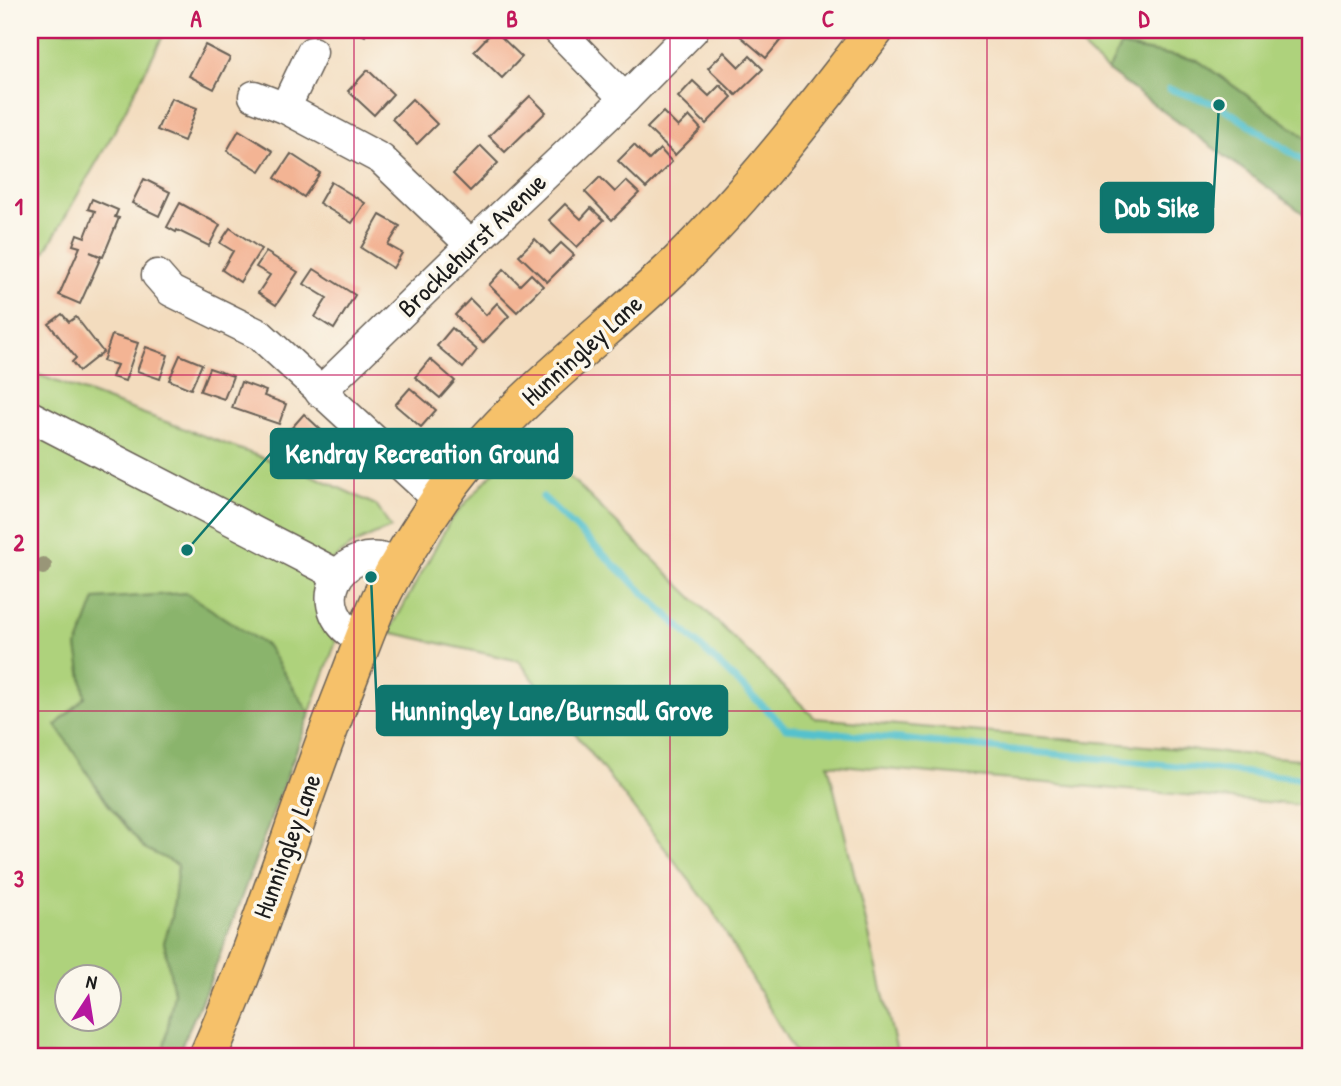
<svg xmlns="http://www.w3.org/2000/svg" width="1341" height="1086" viewBox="0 0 1341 1086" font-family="'Patrick Hand',sans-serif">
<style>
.green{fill:#aed27c;stroke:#65774c;stroke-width:2;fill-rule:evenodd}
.forest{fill:#8ab46c;stroke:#536844;stroke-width:2}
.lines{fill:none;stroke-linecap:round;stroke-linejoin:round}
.stream{stroke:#54c1cd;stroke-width:7}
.building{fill:#f3b494}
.minor-casing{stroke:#675f55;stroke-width:33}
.major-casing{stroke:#675f55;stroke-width:40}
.minor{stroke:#fff;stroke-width:30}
.major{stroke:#f6c16b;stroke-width:37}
.tree{fill:#999678}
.grid{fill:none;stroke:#c2185b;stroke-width:2;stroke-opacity:0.55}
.labels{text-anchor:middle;stroke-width:7;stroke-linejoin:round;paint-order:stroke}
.street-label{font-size:26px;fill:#1c1c1c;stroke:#fbf7ec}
.leader{fill:none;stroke:#0f766e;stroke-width:2.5}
.callout-dot{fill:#0f766e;stroke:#fbf7ec;stroke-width:2.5}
.callout{fill:#0f766e;stroke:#0f766e;stroke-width:2.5}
.callout-label{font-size:28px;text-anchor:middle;font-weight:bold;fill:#fff}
.neatline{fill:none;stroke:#c2185b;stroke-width:2.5}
.grid-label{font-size:23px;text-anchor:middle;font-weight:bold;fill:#c2185b}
</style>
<rect width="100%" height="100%" fill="#fbf7ec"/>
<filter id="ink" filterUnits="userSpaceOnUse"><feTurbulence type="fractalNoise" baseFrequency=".0143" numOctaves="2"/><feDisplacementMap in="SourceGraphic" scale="14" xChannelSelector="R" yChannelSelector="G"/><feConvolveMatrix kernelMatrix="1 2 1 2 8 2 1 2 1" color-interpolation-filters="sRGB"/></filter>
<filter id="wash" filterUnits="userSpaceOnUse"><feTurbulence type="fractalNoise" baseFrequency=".00686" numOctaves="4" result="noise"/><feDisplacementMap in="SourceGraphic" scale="28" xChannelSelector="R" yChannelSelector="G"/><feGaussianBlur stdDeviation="1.57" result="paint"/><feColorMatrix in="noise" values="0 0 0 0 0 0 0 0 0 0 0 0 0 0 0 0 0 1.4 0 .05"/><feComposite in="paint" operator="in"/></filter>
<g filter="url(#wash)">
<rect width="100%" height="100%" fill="#f3dcbe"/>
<g class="green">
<path d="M 30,30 L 166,30 L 114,132 L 34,271 L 33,373 L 318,478 L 376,505 L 391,528 C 352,543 339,550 313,583 L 319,617 L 336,642 L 210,981 L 177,1056 L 30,1056 ZM 66,978 L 108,978 L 108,1020 L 66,1020 Z"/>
<path d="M 1064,30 L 1291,30 L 1309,40 L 1311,36 L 1311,141 L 1197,60 L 1121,46 L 1108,71 Z"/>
<path d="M 527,435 L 815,718 L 1311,760 L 1311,806 L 828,764 L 898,1056 L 797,1056 L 711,908 L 519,661 L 389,632 L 451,519 Z"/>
</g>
<g class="forest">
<path d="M 1120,46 L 1197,60 L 1311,141 L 1311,219 L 1108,71 Z"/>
<path d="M 186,593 L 267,646 L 310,714 L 210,981 L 177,1056 L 169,1056 L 164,1047 L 174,993 L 164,942 L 172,917 L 178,865 L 144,848 L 107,803 L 56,725 L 85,697 L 77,647 L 95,599 Z"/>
</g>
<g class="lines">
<g class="stream">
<path d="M 1169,89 L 1219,105 L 1311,166"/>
<path d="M 543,497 L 786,728 L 1311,779"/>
</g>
</g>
<g id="blocks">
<g class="building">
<path d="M 228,30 L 247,30 L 242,38 Z"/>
<path d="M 353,30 L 368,30 L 365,36 Z"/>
<path d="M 494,30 L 522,57 L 502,78 L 474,51 Z"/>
<path d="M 745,30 L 778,30 L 785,35 L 766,58 L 740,36 Z"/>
<path d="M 205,45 L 230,58 L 214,89 L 189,76 Z"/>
<path d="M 724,52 L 739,67 L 750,56 L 763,69 L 736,95 L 708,68 Z"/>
<path d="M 368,70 L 393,94 L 374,115 L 348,91 Z"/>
<path d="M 693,81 L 709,96 L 720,85 L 732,97 L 706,124 L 678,97 Z"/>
<path d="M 530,96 L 546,112 L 505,152 L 489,136 Z"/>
<path d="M 171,98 L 197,108 L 184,141 L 157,130 Z"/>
<path d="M 412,99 L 437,124 L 417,144 L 392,119 Z"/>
<path d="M 663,112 L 678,127 L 689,116 L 701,129 L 675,155 L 647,128 Z"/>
<path d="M 239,130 L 273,151 L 260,171 L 227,151 Z"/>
<path d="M 634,145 L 649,160 L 660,149 L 672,162 L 646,188 L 618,161 Z"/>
<path d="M 481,146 L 498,163 L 470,191 L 453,174 Z"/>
<path d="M 291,154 L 320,173 L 304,197 L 275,178 Z"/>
<path d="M 600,177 L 615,192 L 626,181 L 639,193 L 612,220 L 585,192 Z"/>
<path d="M 144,179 L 170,192 L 159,216 L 132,203 Z"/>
<path d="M 331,182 L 365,203 L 352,223 L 319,203 Z"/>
<path d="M 92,199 L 118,210 L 115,217 L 119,218 L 103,257 L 90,252 L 101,257 L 80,304 L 59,295 L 80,247 L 73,245 L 77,234 L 85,237 L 95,211 L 88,209 Z"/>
<path d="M 180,203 L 220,225 L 209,246 L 177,230 L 176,232 L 167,227 Z"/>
<path d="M 565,204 L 581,219 L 591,208 L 604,220 L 577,247 L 549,220 Z"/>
<path d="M 380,215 L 400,226 L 388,245 L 402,253 L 393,268 L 361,248 Z"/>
<path d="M 230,228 L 261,249 L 240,282 L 222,270 L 233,251 L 220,243 Z"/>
<path d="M 535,239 L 550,254 L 561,243 L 574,255 L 547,282 L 519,255 Z"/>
<path d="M 266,252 L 298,272 L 276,305 L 258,293 L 270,275 L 256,267 Z"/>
<path d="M 314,269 L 355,295 L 334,329 L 315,317 L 327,298 L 304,284 Z"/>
<path d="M 504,269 L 520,285 L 531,274 L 543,286 L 517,312 L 489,285 Z"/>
<path d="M 470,299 L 486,315 L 497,303 L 509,316 L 483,343 L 455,315 Z"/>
<path d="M 62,314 L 69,322 L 76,317 L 103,352 L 79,371 L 72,362 L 76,358 L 49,324 Z"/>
<path d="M 452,328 L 477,350 L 463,368 L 437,346 Z"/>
<path d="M 112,335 L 138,343 L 125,381 L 112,377 L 117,365 L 103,361 Z"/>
<path d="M 146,347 L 168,355 L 160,379 L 137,371 Z"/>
<path d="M 180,355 L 202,364 L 191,389 L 169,380 Z"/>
<path d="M 430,359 L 455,381 L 440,398 L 415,377 Z"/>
<path d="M 209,368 L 233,376 L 224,399 L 200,391 Z"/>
<path d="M 241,382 L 266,391 L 264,396 L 286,404 L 279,424 L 232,408 Z"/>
<path d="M 410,388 L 436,410 L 421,427 L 395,405 Z"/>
<path d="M 304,414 L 335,443 L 312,468 L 281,440 Z"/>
</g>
</g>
</g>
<g filter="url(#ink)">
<use href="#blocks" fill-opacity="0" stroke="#675f55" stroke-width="2"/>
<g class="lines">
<defs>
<g id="minor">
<path d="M 558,30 L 625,99"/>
<path d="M 254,96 L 285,108 L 381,159 L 471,245"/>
<path d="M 285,108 L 312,52"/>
<path d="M 157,275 L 171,291 L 260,335 L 439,500"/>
<path d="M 320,392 L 471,245 L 625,99 L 693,30"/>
<path d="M 30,416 L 338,575"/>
<path d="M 364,640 C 302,614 338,535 398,564"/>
</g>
<path id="major" d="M 208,1056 C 259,940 295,817 341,698 C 354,665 366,631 380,599 C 396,565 417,533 438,502 C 501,408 596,342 677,264 C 750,192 813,110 875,30"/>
</defs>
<use href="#minor" class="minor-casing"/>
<use href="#major" class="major-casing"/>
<use href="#minor" class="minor"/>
<use href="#major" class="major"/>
</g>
<circle class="tree" cx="43" cy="566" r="9"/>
</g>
<path class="grid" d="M 354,30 L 354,1056M 670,30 L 670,1056M 987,30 L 987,1056M 30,375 L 1311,375M 30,711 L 1311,711"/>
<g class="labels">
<g class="street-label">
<text transform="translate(472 245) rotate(-44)" y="9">Brocklehurst Avenue</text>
<text transform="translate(582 350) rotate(-42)" y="9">Hunningley Lane</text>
<text transform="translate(287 846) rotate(-70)" y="9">Hunningley Lane</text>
</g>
</g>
<path class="leader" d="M1219 105L1213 208M187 550L271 453M371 577L377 711"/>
<g class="callout-dot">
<circle cx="1219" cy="105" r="7"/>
<circle cx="187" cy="550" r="7"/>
<circle cx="371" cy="577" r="7"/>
</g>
<g class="callout">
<rect x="1101" y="183" width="112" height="49" rx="7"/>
<rect x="271" y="429" width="301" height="49" rx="7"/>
<rect x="377" y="686" width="350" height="49" rx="7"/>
</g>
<g class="callout-label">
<text x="1157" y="217">Dob Sike</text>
<text x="422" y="463">Kendray Recreation Ground</text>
<text x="552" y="720">Hunningley Lane/Burnsall Grove</text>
</g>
<rect width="1341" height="1086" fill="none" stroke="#fbf7ec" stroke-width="77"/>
<g transform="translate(88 998) rotate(12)"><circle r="33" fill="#fbf7ec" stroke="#a29f99" stroke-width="2"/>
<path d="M0-5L12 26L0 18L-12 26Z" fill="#b5179e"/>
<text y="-10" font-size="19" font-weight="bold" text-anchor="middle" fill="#1c1c1c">N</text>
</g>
<rect x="38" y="38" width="1264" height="1010" class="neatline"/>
<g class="grid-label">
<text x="196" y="27">A</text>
<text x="512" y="27">B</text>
<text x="828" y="27">C</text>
<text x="1144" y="27">D</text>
<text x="19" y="215">1</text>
<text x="19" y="551">2</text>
<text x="19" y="887">3</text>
</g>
</svg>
